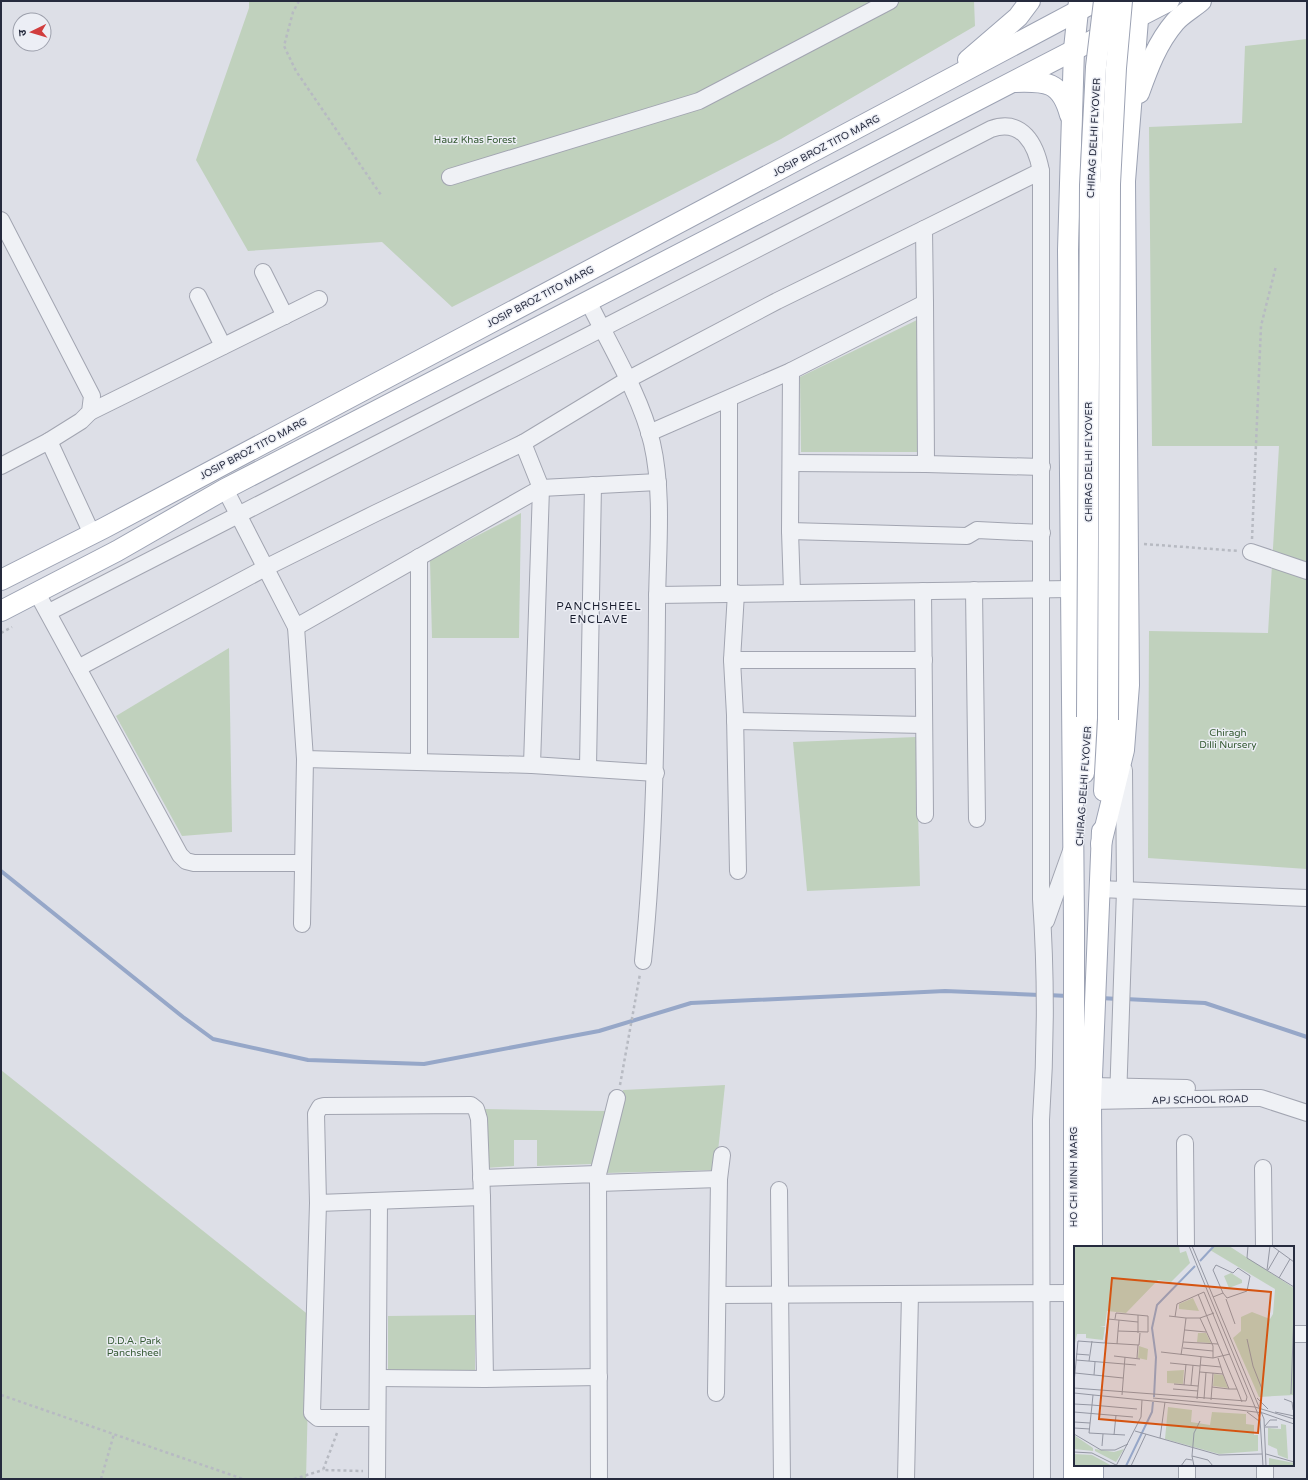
<svg xmlns="http://www.w3.org/2000/svg" width="1308" height="1480" viewBox="0 0 1308 1480" font-family="'Varela Round','Noto Sans Devanagari',sans-serif">
<style>
.green{fill:#c0d1bd}
.lines{fill:none;stroke-linecap:round;stroke-linejoin:round}
.stream{stroke:#96a7c8;stroke-width:4}
.minor-casing{stroke:#a2a5b1;stroke-width:18}
.major-casing{stroke:#9ca2b3;stroke-width:22}
.path{stroke:#b7bac2;stroke-width:2.5;stroke-dasharray:3 3;stroke-linecap:butt}
.minor{stroke:#eff1f5;stroke-width:16}
.major{stroke:#fff;stroke-width:20}
.major-bridge-casing{stroke:#9ca2b3;stroke-width:22;stroke-linecap:butt}
.major-bridge{stroke:#fff;stroke-width:20}
.labels{text-anchor:middle;stroke-width:3;stroke-linejoin:round;paint-order:stroke}
.street-label{font-size:10px;fill:#262b3e;stroke:#eceef5}
.park-label{font-size:10px;fill:#355a33;stroke:#eceef5}
.neighbourhood-label{font-size:11px;letter-spacing:1px;fill:#181d2e;stroke:#eceef5}
.inset-river{fill:none;stroke:#96a7c8;stroke-width:2}
.inset-road{fill:none;stroke:#9497a3;stroke-width:1}
.view{fill:#d55411;fill-opacity:0.15;stroke:#d55411;stroke-width:2}
.inset-edge{fill:none;stroke:#262b3e;stroke-width:2}
</style>
<rect width="100%" height="100%" fill="#dddfe7"/>
<g class="green">
<path d="M 249,1 L 974,1 L 975,26 L 781,139 L 452,307 L 382,242 L 248,251 L 196,160 L 249,8 Z"/>
<path d="M 1307,39 L 1307,869 L 1148,858 L 1149,631 L 1268,633 L 1279,446 L 1152,446 L 1149,127 L 1242,123 L 1245,46 Z"/>
<path d="M 919,319 L 917,452 L 801,452 L 800,377 Z"/>
<path d="M 521,513 L 519,638 L 432,638 L 430,560 Z"/>
<path d="M 229,648 L 232,832 L 182,836 L 116,716 Z"/>
<path d="M 916,737 L 920,886 L 807,891 L 793,742 Z"/>
<path d="M 1,1070 L 310,1316 L 306,1479 L 1,1479 Z"/>
<path d="M 725,1085 L 716,1170 L 606,1173 L 623,1090 Z"/>
<path d="M 483,1109 L 606,1111 L 593,1164 L 537,1166 L 537,1140 L 514,1140 L 514,1166 L 485,1168 Z"/>
<path d="M 475,1315 L 475,1372 L 388,1370 L 388,1316 Z"/>
</g>
<g class="lines">
<g class="stream">
<path d="M 1,871 L 183,1017 L 213,1039 L 308,1060 L 424,1064 L 599,1031 L 691,1003 L 945,991 L 1040,995"/>
<path d="M 1047,995 L 1068,996"/>
<path d="M 1101,998 L 1118,999"/>
<path d="M 1125,999 L 1205,1003 L 1307,1037"/>
</g>
<defs>
<g id="minor">
<path d="M 450,177 L 699,101 L 890,1"/>
<path d="M 1,220 L 92,396 L 90,412 L 81,421 L 49,441"/>
<path d="M 263,272 L 285,316"/>
<path d="M 198,296 L 223,346"/>
<path d="M 588,301 C 609,344 641,396 652,443 C 664,495 657,555 657,609 C 656,727 655,844 643,961"/>
<path d="M 925,303 L 924,229 L 1041,171"/>
<path d="M 791,371 L 925,303 L 926,464 L 1042,467"/>
<path d="M 90,412 L 319,299"/>
<path d="M 649,433 L 791,371 L 790,531 L 792,592"/>
<path d="M 791,463 L 926,464"/>
<path d="M 1,466 L 49,441 L 92,534"/>
<path d="M 225,489 L 296,627 L 541,488 L 658,482"/>
<path d="M 790,531 L 967,536 L 977,530 L 1042,533"/>
<path d="M 1251,552 L 1307,571"/>
<path d="M 974,590 L 977,819"/>
<path d="M 923,591 L 925,815"/>
<path d="M 37,593 L 180,855 L 186,861 L 194,863 L 303,863"/>
<path d="M 729,593 L 729,399"/>
<path d="M 736,593 L 732,660 L 735,715 L 738,871"/>
<path d="M 657,595 L 1071,589"/>
<path d="M 49,612 L 991,129 C 1022,118 1036,144 1041,171 L 1041,899 C 1046,971 1046,1048 1041,1120 L 1042,1479"/>
<path d="M 296,627 L 305,759 L 532,765"/>
<path d="M 732,660 L 924,660"/>
<path d="M 78,668 L 267,567 L 376,513 L 523,443"/>
<path d="M 735,721 L 924,725"/>
<path d="M 419,762 L 419,557"/>
<path d="M 588,767 L 593,485"/>
<path d="M 656,773 L 532,765 L 541,488 L 523,443 L 627,380 L 777,301 L 924,229"/>
<path d="M 1100,889 L 1307,898"/>
<path d="M 1046,921 L 1071,851"/>
<path d="M 302,924 L 305,759"/>
<path d="M 1092,1086 L 1187,1088"/>
<path d="M 1118,1100 L 1125,890 L 1124,770"/>
<path d="M 1091,1101 L 1244,1098 L 1261,1098 L 1307,1113"/>
<path d="M 1185,1143 L 1186,1247"/>
<path d="M 1263,1168 L 1264,1247"/>
<path d="M 598,1174 L 617,1098"/>
<path d="M 481,1178 L 598,1174 L 599,1479"/>
<path d="M 598,1183 L 719,1179"/>
<path d="M 779,1190 L 782,1479"/>
<path d="M 318,1203 L 482,1197"/>
<path d="M 719,1295 L 1073,1293"/>
<path d="M 1293,1334 L 1307,1334"/>
<path d="M 485,1379 L 599,1377"/>
<path d="M 716,1393 L 719,1179 L 722,1155"/>
<path d="M 377,1418 L 318,1418 L 312,1413 L 318,1203 L 316,1114 L 320,1107 L 324,1106 L 471,1105 L 476,1109 L 479,1119 L 482,1197 L 485,1379 L 378,1378"/>
<path d="M 1187,1465 L 1187,1479"/>
<path d="M 1265,1465 L 1265,1479"/>
<path d="M 377,1479 L 379,1202"/>
<path d="M 906,1479 L 910,1294"/>
</g>
<g id="major">
<path d="M 968,60 L 1018,17 L 1030,1"/>
<path d="M 1015,82 C 1046,81 1061,81 1070,115"/>
<path d="M 1139,93 C 1148,68 1157,43 1175,22 C 1182,14 1193,8 1201,1"/>
<path d="M 1,580 L 104,528 L 1087,6"/>
<path d="M 1,611 L 117,551 L 225,489 L 1169,1"/>
<path d="M 1084,773 L 1087,717"/>
<path d="M 1104,791 L 1108,720"/>
<path d="M 1101,844 L 1124,750 L 1129,685 L 1125,181 L 1139,7"/>
<path d="M 1092,1247 L 1091,1101 L 1102,831"/>
<path d="M 1093,1465 L 1093,1479"/>
<path d="M 1074,1479 L 1074,923 L 1068,250 L 1074,49 L 1079,1"/>
</g>
</defs>
<use href="#minor" class="minor-casing"/>
<use href="#major" class="major-casing"/>
<g class="path">
<path d="M 299,1 L 293,12 L 284,46 L 296,71 L 381,195"/>
<path d="M 1252,539 L 1261,326 L 1276,266"/>
<path d="M 1144,544 L 1239,551"/>
<path d="M 1,633 L 12,627"/>
<path d="M 620,1085 L 640,974"/>
<path d="M 1,1395 L 243,1479"/>
<path d="M 337,1433 L 323,1470 L 363,1471"/>
<path d="M 101,1479 L 114,1434"/>
<path d="M 294,1479 L 323,1470"/>
</g>
<use href="#minor" class="minor"/>
<use href="#major" class="major"/>
<defs>
<g id="major-bridge">
<path d="M 1087,717 L 1090,185 L 1096,67 L 1104,1"/>
<path d="M 1108,720 L 1110,184 L 1116,68 L 1122,1"/>
</g>
</defs>
<use href="#major-bridge" class="major-bridge-casing"/>
<use href="#major-bridge" class="major-bridge"/>
</g>
<g class="labels">
<g class="street-label">
<text transform="translate(1093 138) rotate(-87)" y="4">CHIRAG DELHI FLYOVER</text>
<text transform="translate(826 145) rotate(-28)" y="4">JOSIP BROZ TITO MARG</text>
<text transform="translate(540 296) rotate(-28)" y="4">JOSIP BROZ TITO MARG</text>
<text transform="translate(253 448) rotate(-28)" y="4">JOSIP BROZ TITO MARG</text>
<text transform="translate(1088 462) rotate(-90)" y="4">CHIRAG DELHI FLYOVER</text>
<text transform="translate(1083 786) rotate(-86)" y="4">CHIRAG DELHI FLYOVER</text>
<text transform="translate(1200 1099) rotate(-1)" y="4">APJ SCHOOL ROAD</text>
<text transform="translate(1073 1177) rotate(-90)" y="4">HO CHI MINH MARG</text>
</g>
<g class="park-label">
<text x="475" y="143">Hauz Khas Forest</text>
<text x="1228" y="736">Chiragh<tspan x="1228" dy="12">Dilli Nursery</tspan></text>
<text x="134" y="1344">D.D.A. Park<tspan x="134" dy="12">Panchsheel</tspan></text>
</g>
<g class="neighbourhood-label">
<text x="599" y="610">PANCHSHEEL<tspan x="599" dy="13">ENCLAVE</tspan></text>
</g>
</g>
<g transform="translate(1074 1246)">
<rect width="220" height="220" fill="#dddfe7"/>
<path d="M 0,0 L 105,0 L 106,7 L 112,5 L 116,17 L 97,36 L 84,34 L 52,67 L 33,65 L 31,80 L 26,80 L 31,81 L 29,94 L 12,92 L 12,88 L 3,88 L 0,102 ZM 139,0 L 155,0 L 220,42 L 220,149 L 185,151 L 159,92 L 167,85 L 167,71 L 178,66 L 196,73 L 199,68 L 201,43 L 136,4 ZM 157,27 L 168,34 L 168,37 L 155,42 L 150,30 ZM 119,52 L 125,65 L 105,63 L 105,58 ZM 124,87 L 132,87 L 137,97 L 123,96 ZM 65,100 L 74,103 L 73,114 L 64,112 ZM 110,124 L 109,138 L 93,137 L 93,125 ZM 140,128 L 149,129 L 154,142 L 139,140 ZM 94,161 L 118,164 L 117,176 L 136,179 L 138,166 L 172,168 L 172,178 L 180,179 L 180,189 L 184,189 L 184,205 L 145,208 L 91,193 ZM 207,178 L 212,179 L 214,213 L 204,209 L 203,203 L 194,199 L 194,182 L 207,183 ZM 0,189 L 19,202 L 19,205 L 0,203 ZM 21,203 L 40,206 L 50,203 L 42,216 L 21,205 ZM 0,208 L 18,209 L 38,220 L 0,220 ZM 195,212 L 220,217 L 220,220 L 195,220 Z" fill="#c0d1bd"/>
<path class="inset-river" d="M 126,15 L 140,0M 80,151 L 82,111 L 78,82 L 83,59 L 121,20M 52,220 L 78,166 L 79,156"/>
<path class="inset-road" d="M 115,0 L 186,173 L 189,220M 118,0 L 190,173 L 192,220M 174,0 L 173,12 L 220,41M 198,0 L 220,16M 193,24 L 196,0M 194,24 L 205,5M 205,32 L 216,13M 124,48 L 144,98M 139,51 L 149,47 L 139,24 L 142,19 L 159,27 L 164,22 L 176,30 L 173,45 L 153,52 L 149,47M 152,53 L 161,78M 95,70 L 112,72M 101,71 L 103,58 L 130,46M 41,73 L 42,67 L 74,70 L 74,86 L 44,85 L 45,74M 64,76 L 34,73 L 31,97 L 65,99 L 66,87M 111,84 L 132,86M 64,87 L 64,69M 173,93 L 179,120 L 188,143M 109,96 L 112,72 L 126,72M 43,98 L 44,85M 109,102 L 139,105M 87,106 L 139,112 L 156,108M 2,108 L 15,109M 107,109 L 109,96 L 144,98 L 163,143M 40,110 L 66,113M 63,112 L 64,99M 139,112 L 139,100 L 126,72 L 140,67M 2,114 L 62,119M 15,115 L 18,95M 96,117 L 126,120M 126,119 L 147,121M 126,126 L 149,128 L 144,112M 1,127 L 49,132M 20,129 L 21,116M 0,137 L 4,95 L 31,97M 100,138 L 124,140M 110,139 L 112,118M 117,139 L 119,119M 138,141 L 139,127M 0,142 L 172,155 L 173,151 L 130,46M 99,143 L 124,145M 155,143 L 163,143 L 168,156M 0,147 L 166,164 L 189,167 L 220,178M 217,148 L 220,65M 19,149 L 18,159 L 63,163M 48,149 L 51,111M 79,152 L 181,161 L 220,173M 183,152 L 194,163M 123,153 L 127,111M 130,153 L 132,126M 210,153 L 218,156 L 219,164M 137,154 L 138,141 L 155,143 L 149,128M 0,158 L 18,159 L 15,187 L 51,189M 0,166 L 59,171M 173,166 L 185,175M 201,166 L 220,170M 0,176 L 16,177M 191,180 L 196,174 L 203,174M 191,181 L 204,181M 0,182 L 16,183M 61,185 L 145,209 L 188,208M 0,188 L 27,204 L 41,204 L 54,198M 40,189 L 42,169M 86,192 L 91,156M 28,200 L 29,188M 0,206 L 18,207 L 42,219M 192,208 L 220,216M 118,210 L 134,214 L 139,220M 42,220 L 67,171 L 68,154M 57,220 L 72,188M 107,220 L 112,213 L 118,214M 120,220 L 118,210 L 120,187 L 126,175"/>
<path class="view" d="M 38,32 L 197,46 L 184,187 L 25,173 Z"/>
<rect width="220" height="220" class="inset-edge"/>
</g>
<rect width="1308" height="1480" fill="none" stroke="#262b3e" stroke-width="4"/>
<g transform="translate(32 32) rotate(265)"><circle r="19" fill="#eceef5" stroke="#9da0ac"/>
<path d="M0-3L7 15L0 10L-7 15Z" fill="#d13d3e"/>
<text y="-6" font-size="11" font-weight="bold" text-anchor="middle" fill="#262b3e">उ</text>
</g>
</svg>
